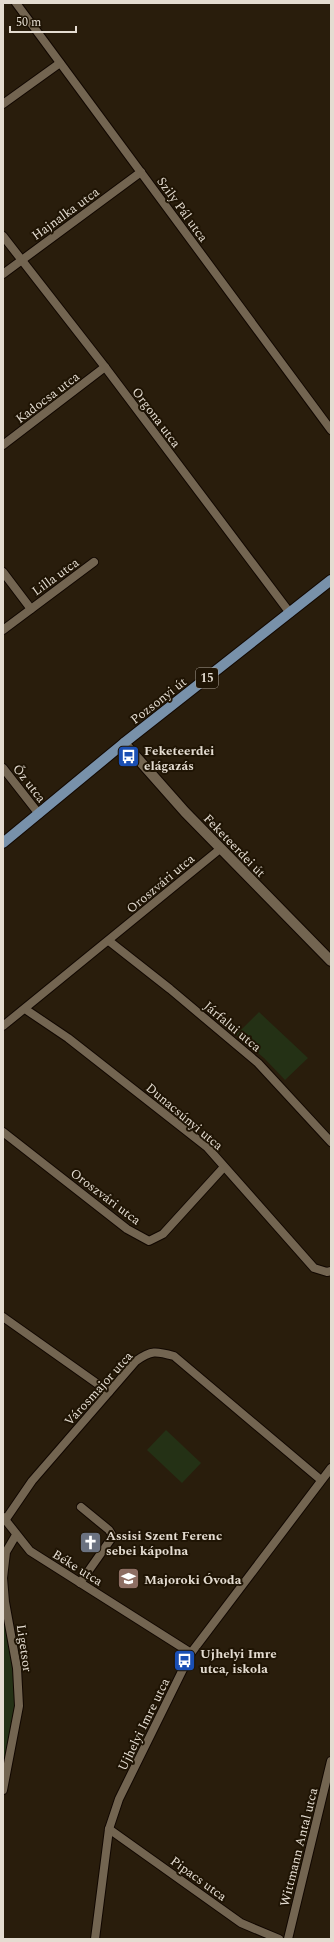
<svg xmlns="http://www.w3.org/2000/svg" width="334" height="1942" viewBox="0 0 334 1942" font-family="Spectral,serif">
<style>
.green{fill:#243115}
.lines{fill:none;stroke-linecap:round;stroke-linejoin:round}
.minor-casing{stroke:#110700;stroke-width:10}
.secondary-casing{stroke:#110700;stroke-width:12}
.primary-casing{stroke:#110700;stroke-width:12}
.minor{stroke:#736551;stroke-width:8}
.secondary{stroke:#736551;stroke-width:10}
.primary{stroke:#7891aa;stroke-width:10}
.labels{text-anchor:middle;stroke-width:4;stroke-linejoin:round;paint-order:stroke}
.shield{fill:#1f1404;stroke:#a9a094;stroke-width:1}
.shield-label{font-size:12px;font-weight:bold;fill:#e4dcd1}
.street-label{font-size:13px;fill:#e4dcd1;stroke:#1f1404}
.poi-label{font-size:13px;font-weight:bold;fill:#e4dcd1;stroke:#1f1404;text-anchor:start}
</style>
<rect width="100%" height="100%" fill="#291d0c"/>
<g class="green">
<path d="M 259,1012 L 308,1058 L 285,1080 L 264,1058 L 236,1035 Z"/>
<path d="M 166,1430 L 201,1463 L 182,1483 L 147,1450 Z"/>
<path d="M 3,1548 L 6,1552 L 3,1578 L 19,1706 L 3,1790 Z"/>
</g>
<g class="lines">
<defs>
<g id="minor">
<path d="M 16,3 L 331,430"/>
<path d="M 3,104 L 60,63"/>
<path d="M 3,236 L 105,367 L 290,613"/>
<path d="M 3,274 L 141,172"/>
<path d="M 3,445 L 105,367"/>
<path d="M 3,572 L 31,609"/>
<path d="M 3,630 L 94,562"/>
<path d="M 3,768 L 39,814"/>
<path d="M 109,941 L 170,989 L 258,1063 L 331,1142"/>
<path d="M 25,1009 L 68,1038 L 207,1147 L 314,1268 L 327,1272 L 331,1271"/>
<path d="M 3,1026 L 220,849"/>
<path d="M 3,1132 L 127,1229 L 149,1241 L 163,1234 L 224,1167"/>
<path d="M 3,1317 L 109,1392"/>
<path d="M 3,1517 L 30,1551 L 191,1653"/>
<path d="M 6,1519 L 32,1481 L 136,1361 C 151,1350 156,1351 174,1356 L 321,1480"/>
<path d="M 80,1583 L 111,1539 L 112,1535 L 109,1530 L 81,1507"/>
<path d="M 3,1790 L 19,1706 L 17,1668 L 5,1602 L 3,1578 L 6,1552 L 16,1535"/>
<path d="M 109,1829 L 241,1923 L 279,1939"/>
<path d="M 95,1939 L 109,1829 L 119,1799 L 191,1653 L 331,1468"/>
<path d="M 288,1939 L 331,1761"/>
</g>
<path id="secondary" d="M 124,743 L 185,812 L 331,961"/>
<path id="primary" d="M 3,843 L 124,743 L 331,580"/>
</defs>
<use href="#minor" class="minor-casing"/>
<use href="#secondary" class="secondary-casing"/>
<use href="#primary" class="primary-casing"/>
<use href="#minor" class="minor"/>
<use href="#secondary" class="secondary"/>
<use href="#primary" class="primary"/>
</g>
<defs>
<symbol id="bus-square" viewBox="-11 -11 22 22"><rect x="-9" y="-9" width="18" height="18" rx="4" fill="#1a4fb4" stroke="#1f1404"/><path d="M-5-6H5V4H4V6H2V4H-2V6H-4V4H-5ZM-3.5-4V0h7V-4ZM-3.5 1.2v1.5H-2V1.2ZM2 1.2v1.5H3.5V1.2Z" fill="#fff"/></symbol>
<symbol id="church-square" viewBox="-11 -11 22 22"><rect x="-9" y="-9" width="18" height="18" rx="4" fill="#6b7280" stroke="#1f1404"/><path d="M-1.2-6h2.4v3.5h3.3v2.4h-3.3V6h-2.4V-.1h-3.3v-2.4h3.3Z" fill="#fff"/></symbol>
<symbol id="school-square" viewBox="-11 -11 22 22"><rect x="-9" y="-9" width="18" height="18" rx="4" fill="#8d6e63" stroke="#1f1404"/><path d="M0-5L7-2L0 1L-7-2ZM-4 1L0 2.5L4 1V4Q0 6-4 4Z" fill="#fff"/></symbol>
</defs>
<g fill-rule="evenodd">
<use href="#bus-square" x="116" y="744" width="25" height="25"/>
<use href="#church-square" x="78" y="1530" width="25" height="25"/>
<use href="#school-square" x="116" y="1566" width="25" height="25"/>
<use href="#bus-square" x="172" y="1648" width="25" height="25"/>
</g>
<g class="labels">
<rect class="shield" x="196" y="668" width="22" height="20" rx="3"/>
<g class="shield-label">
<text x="207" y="682">15</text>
</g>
<g class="street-label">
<text transform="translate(183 209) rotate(54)" y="5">Szily Pál utca</text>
<text transform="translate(65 213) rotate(-36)" y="5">Hajnalka utca</text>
<text transform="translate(47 397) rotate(-37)" y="5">Kadocsa utca</text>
<text transform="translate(157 417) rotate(53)" y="5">Orgona utca</text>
<text transform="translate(55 576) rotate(-36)" y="5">Lilla utca</text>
<text transform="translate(158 700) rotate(-38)" y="5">Pozsonyi út</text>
<text transform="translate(30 783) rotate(52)" y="5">Őz utca</text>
<text transform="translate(235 845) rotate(46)" y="5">Feketeerdei út</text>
<text transform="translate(160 883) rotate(-40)" y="5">Oroszvári utca</text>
<text transform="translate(233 1026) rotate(40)" y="5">Járfalui utca</text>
<text transform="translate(185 1116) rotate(40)" y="5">Dunacsúnyi utca</text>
<text transform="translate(106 1196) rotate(37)" y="5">Oroszvári utca</text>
<text transform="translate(98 1388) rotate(-48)" y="5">Városmajor utca</text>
<text transform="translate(78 1567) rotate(32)" y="5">Béke utca</text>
<text transform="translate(25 1648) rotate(82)" y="5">Ligetsor</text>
<text transform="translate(143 1724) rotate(-64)" y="5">Ujhelyi Imre utca</text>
<text transform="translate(298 1847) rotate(-76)" y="5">Wittmann Antal utca</text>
<text transform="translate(199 1878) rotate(36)" y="5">Pipacs utca</text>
</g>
<g class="poi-label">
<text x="144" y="755">Feketeerdei<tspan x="144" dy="15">elágazás</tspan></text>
<text x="106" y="1540">Assisi Szent Ferenc<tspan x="106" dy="15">sebei kápolna</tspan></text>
<text x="144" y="1584">Majoroki Óvoda</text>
<text x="200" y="1658">Ujhelyi Imre<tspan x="200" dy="15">utca, iskola</tspan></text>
</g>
</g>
<rect width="334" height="1942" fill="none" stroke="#e4dcd1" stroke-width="8"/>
<path d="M10 26v6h66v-6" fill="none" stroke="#e4dcd1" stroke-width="2"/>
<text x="16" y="26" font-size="12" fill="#e4dcd1" stroke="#1f1404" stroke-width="3" paint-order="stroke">50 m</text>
</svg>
